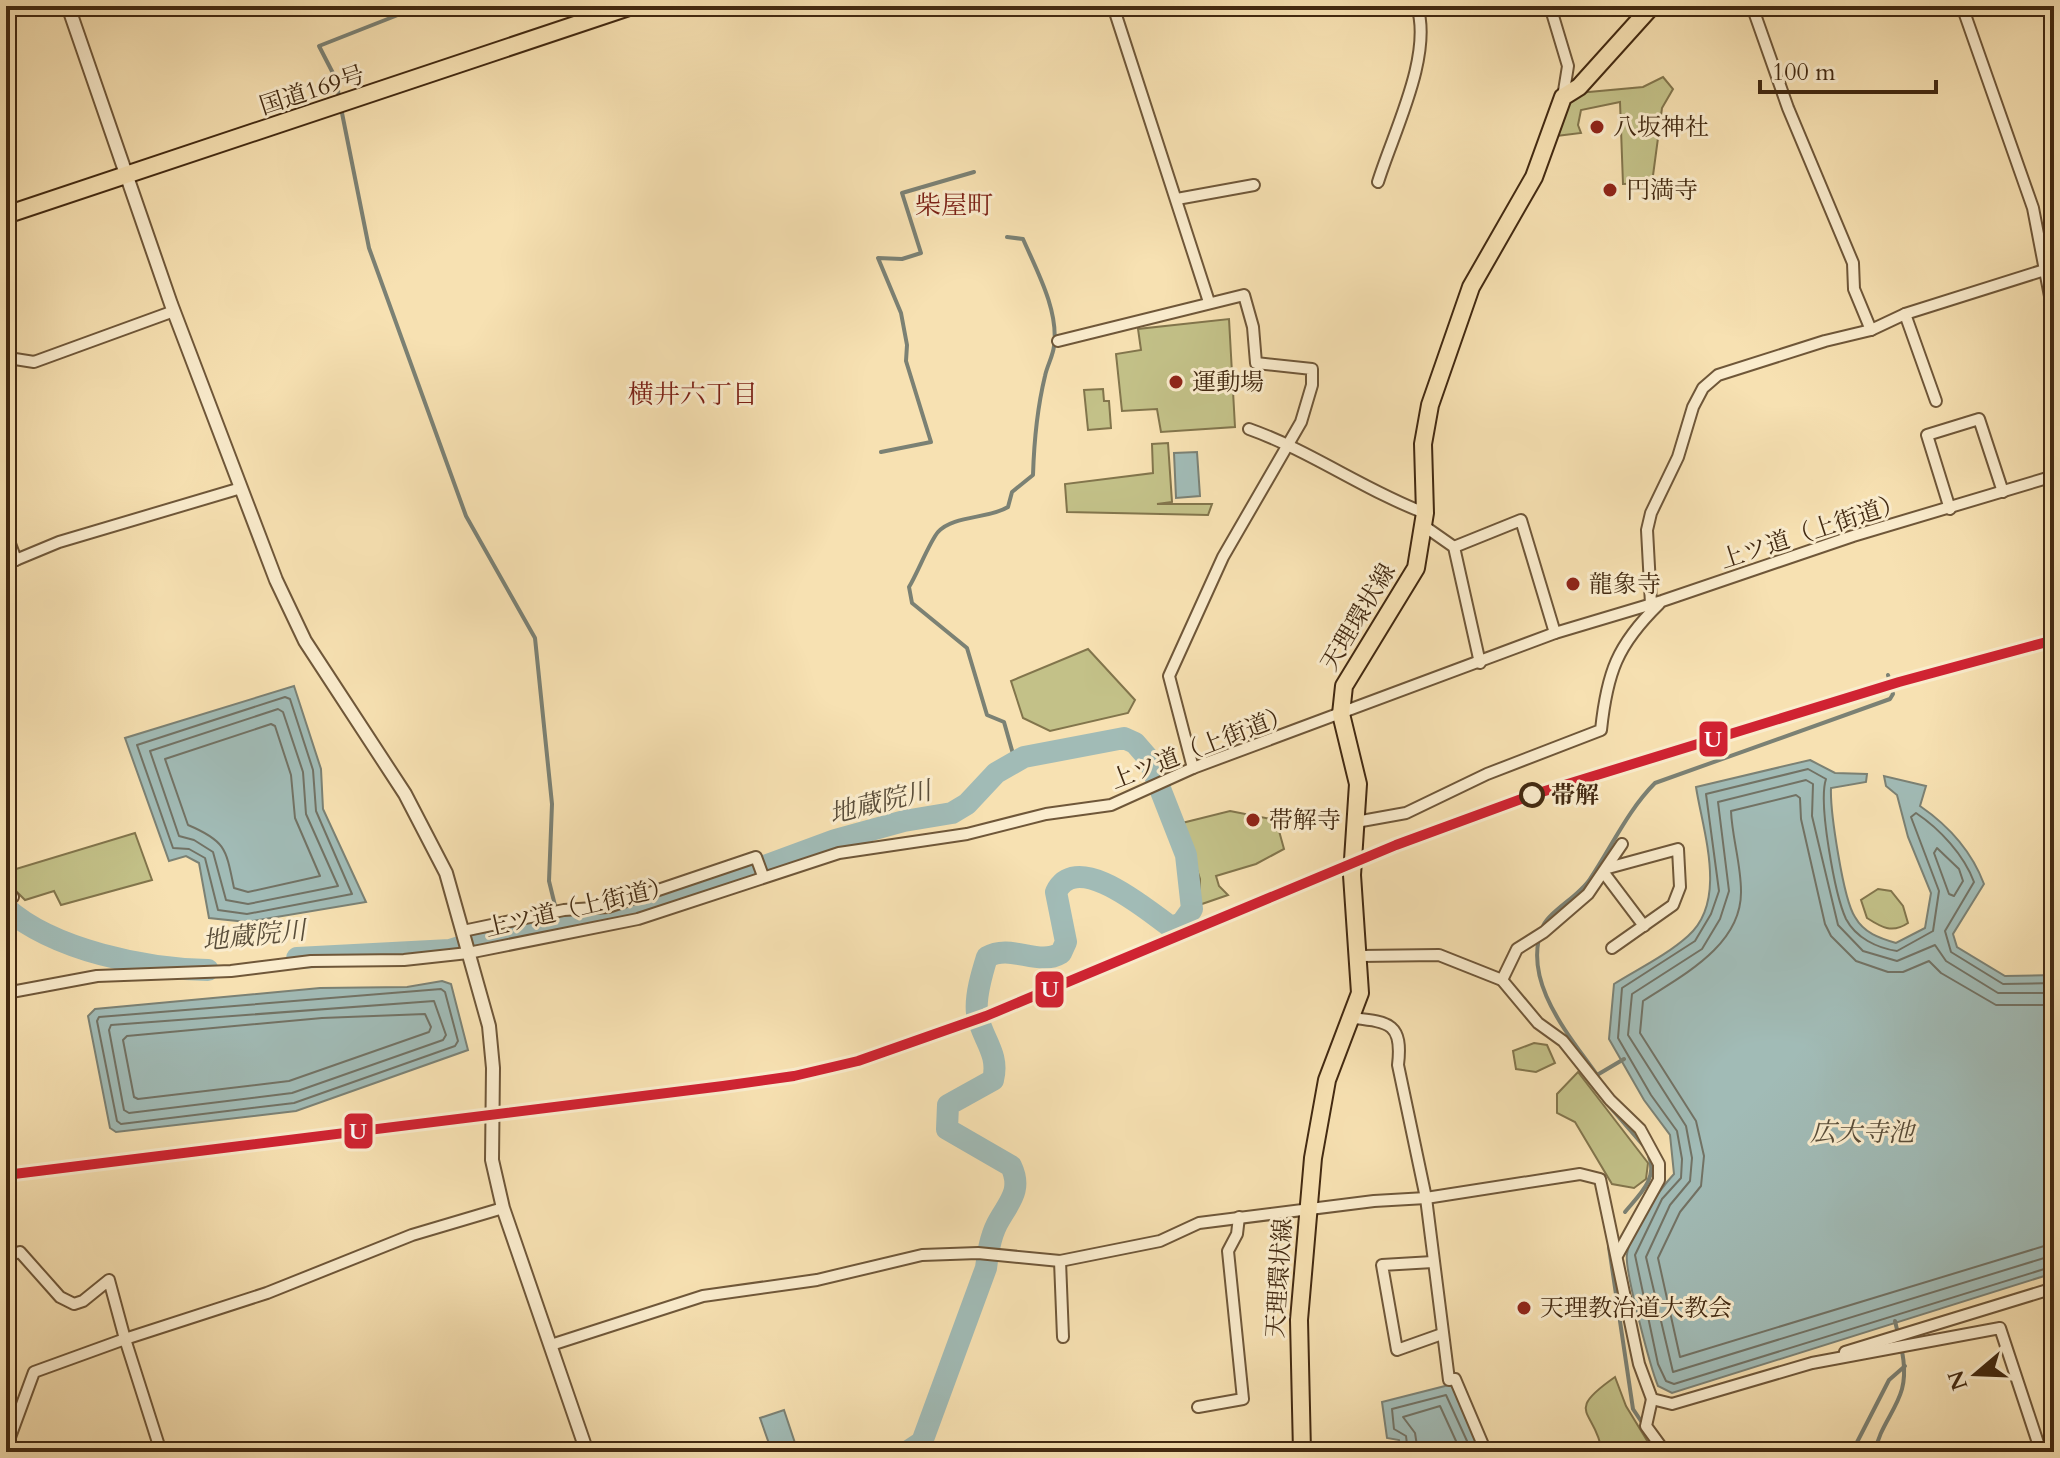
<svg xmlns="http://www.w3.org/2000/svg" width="2060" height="1458" viewBox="0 0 2060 1458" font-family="Cardo,'Noto Serif JP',serif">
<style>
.green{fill:#c3c188;stroke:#82754c;stroke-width:2}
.water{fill:#a1bbb6;stroke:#7b8174;stroke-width:2}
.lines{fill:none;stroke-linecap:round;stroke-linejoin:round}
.shore{stroke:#727264;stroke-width:2}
.stream{stroke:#7b8174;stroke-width:4}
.river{stroke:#a1bbb6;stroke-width:22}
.minor-casing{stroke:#6f5739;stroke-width:14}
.tertiary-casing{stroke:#6f5739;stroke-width:16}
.primary-casing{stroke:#422911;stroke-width:20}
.trunk-casing{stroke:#422911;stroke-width:20}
.minor{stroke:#faeccd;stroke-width:10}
.tertiary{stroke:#faeccd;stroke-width:12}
.primary{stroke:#f7e1b2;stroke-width:16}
.trunk{stroke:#f7e1b2;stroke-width:16}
.rail-1-casing{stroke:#faeccd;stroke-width:16}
.rail-1{stroke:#d02332;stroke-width:10}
.poi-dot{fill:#8f2418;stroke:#faeccd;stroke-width:3}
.stop-dot{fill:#faeccd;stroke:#422911;stroke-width:4}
.labels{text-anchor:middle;stroke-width:6;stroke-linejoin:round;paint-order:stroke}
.street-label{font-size:24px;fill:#422911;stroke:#faeccd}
.poi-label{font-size:24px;fill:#422911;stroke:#faeccd;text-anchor:start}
.stop-label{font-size:24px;font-weight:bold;fill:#422911;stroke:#faeccd;text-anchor:start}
.neighbourhood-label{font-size:26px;fill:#7a1f14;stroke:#faeccd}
.water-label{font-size:26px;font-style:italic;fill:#5a4e3a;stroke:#faeccd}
.line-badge{stroke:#faeccd;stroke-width:3}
.badge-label{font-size:22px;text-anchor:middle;font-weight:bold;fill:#fff}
</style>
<rect width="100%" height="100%" fill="#f7e1b2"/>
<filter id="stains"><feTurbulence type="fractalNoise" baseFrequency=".0025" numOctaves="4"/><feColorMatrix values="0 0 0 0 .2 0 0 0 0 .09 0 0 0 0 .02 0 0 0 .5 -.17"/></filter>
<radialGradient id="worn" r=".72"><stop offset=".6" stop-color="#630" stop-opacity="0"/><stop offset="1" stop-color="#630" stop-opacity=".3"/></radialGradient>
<g class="green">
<path d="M 1663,77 L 1673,89 L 1662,108 L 1652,183 L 1623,184 L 1620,102 L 1581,110 L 1578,125 L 1581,133 L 1556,136 L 1565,106 L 1578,93 L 1643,87 Z"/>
<path d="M 1229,319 L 1235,427 L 1161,432 L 1157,409 L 1122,411 L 1116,354 L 1141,350 L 1138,329 Z"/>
<path d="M 1103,389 L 1104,401 L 1109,401 L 1111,428 L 1088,430 L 1084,390 Z"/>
<path d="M 1168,443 L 1172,502 L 1157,504 L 1212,504 L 1208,515 L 1067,512 L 1065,484 L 1153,473 L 1152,444 Z"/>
<path d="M 1088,649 L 1135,700 L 1128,713 L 1050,731 L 1023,718 L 1011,681 Z"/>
<path d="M 1230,811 L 1276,820 L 1284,849 L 1256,864 L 1216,876 L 1219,886 L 1228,895 L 1199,905 L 1200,879 L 1182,823 Z"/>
<path d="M 135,833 L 152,880 L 61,905 L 54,891 L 25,900 L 6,881 L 6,872 Z"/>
<path d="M 1878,889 L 1891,891 L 1903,906 L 1908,923 C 1892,934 1881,927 1867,918 L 1861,900 Z"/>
<path d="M 1534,1043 L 1547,1045 L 1555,1063 L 1536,1072 L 1516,1069 L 1513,1051 Z"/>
<path d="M 1578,1072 L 1648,1163 L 1646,1179 L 1634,1188 L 1612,1184 L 1575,1122 L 1557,1113 L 1557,1094 Z"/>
<path d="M 1615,1377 L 1626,1406 L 1654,1452 L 1602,1452 C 1596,1409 1562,1414 1615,1377 Z"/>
</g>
<g class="water">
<path d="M 1197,452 L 1200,496 L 1176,498 L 1174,453 Z"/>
<path d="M 294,686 L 321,769 L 323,809 L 366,902 L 247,922 L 209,918 L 199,863 L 186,856 L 169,861 L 125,738 Z"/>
<path d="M 1810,760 L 1835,773 L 1867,774 L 1866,782 L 1831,788 C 1830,810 1843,899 1855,917 C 1864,933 1879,938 1896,943 L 1925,928 L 1931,893 L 1908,837 L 1897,795 L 1886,786 L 1884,776 L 1926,786 L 1920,806 C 1949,826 1972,852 1984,884 L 1953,934 L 1957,947 L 2005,976 L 2054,975 L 2054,1273 L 1672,1393 L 1658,1386 C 1651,1369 1624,1269 1627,1254 C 1630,1232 1659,1190 1674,1174 L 1670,1135 L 1644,1100 L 1609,1039 L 1614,984 C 1638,969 1667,955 1688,936 C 1728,901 1703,832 1696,787 Z"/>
<path d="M 442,981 L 451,984 L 468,1050 L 296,1111 L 116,1132 L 110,1128 L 88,1016 L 95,1009 L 320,988 L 407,987 Z"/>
<path d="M 1453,1384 L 1480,1452 L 1401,1452 L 1399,1440 L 1387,1438 L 1382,1402 Z"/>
<path d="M 784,1410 L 798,1452 L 772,1452 L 760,1418 Z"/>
</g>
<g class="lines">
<g class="shore">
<path d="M 285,697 L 290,699 L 313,770 L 316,811 L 352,894 L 247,914 L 218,910 L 205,858 L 189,849 L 173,848 L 137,745 Z"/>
<path d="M 278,709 L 283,712 L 303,772 L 306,814 L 338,886 L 248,904 L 226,900 L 213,852 L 194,840 L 179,836 L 150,751 Z"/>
<path d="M 271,724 L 275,726 L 291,775 L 295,818 L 320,876 L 248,892 L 234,888 C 226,849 226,841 188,825 L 165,759 Z"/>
<path d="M 1937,848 L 1959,869 L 1963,881 L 1954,896 L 1949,894 L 1934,853 Z"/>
<path d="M 2054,983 L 2003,984 L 1951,952 L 1945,931 L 1974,882 C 1964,855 1940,829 1916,813 L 1911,817 L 1939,891 L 1933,931 L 1897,951 C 1877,948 1856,938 1846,919 C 1835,895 1818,803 1826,779 L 1808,769 L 1706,794 L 1719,891 L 1711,914 L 1695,941 L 1622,988 L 1618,1038 L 1651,1095 L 1677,1131 L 1682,1159 L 1681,1178 L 1662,1199 L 1635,1255 L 1658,1364 L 1666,1381 L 1674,1384 L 2054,1266"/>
<path d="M 441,989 L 445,992 L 458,1041 L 455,1046 L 294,1103 L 121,1124 L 117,1121 L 97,1021 L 99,1017 Z"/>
<path d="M 2054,993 L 1998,993 L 1946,961 L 1935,945 L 1897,961 L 1863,951 L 1838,925 L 1812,816 L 1813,784 L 1806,780 L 1718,802 L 1729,891 L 1720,919 L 1702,949 L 1632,994 L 1628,1035 L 1686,1126 L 1692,1158 L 1690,1181 L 1670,1205 L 1646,1257 L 1673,1372 L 2054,1255"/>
<path d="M 434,1001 L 446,1035 L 443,1040 L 292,1093 L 129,1113 L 124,1110 L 109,1030 L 111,1025 Z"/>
<path d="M 2054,1005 L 1996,1005 L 1941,973 L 1929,961 L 1903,972 L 1888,972 L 1856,961 L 1831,936 L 1825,924 L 1801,819 L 1800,798 L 1796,795 L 1731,811 C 1732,837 1741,864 1741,891 C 1742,946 1681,976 1643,1001 L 1640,1033 L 1696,1121 L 1704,1156 L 1701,1186 L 1680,1212 L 1658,1258 L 1680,1357 L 2054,1243"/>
<path d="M 425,1014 L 431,1027 L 429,1032 L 289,1081 L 138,1099 L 134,1097 L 123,1040 L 127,1036 L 322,1018 Z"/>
<path d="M 1408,1452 L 1406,1436 L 1394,1429 L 1392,1409 L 1446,1395 L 1472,1452"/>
<path d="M 1418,1452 L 1415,1433 L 1403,1417 L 1440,1406 L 1461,1452"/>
</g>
<g class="stream">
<path d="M 339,99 L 337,81 L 319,46 L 408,11 L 452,6"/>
<path d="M 341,108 L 369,248 L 466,516 L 535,638 L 552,804 L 549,881 L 560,926"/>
<path d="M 1007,237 L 1023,239 C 1037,271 1059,311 1054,346 C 1053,356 1047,366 1045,376 C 1037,409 1034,442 1033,475 L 1012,492 L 1008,507 C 989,519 953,515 938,532 C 930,541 917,574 909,587 L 912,603 L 967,648 L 987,715 L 1004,722 L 1015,761"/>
<path d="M 881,452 L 931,442 L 906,361 L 907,345 L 901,313 L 878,258 L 902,259 L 921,253 L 902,193 L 974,172"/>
<path d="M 1624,1059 L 1597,1075 C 1569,1035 1520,980 1543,926 C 1550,911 1579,896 1590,879 C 1612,846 1628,810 1655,783 L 1890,699 L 1893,694 L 1888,675"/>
<path d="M 1604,1100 L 1643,1145"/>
<path d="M 1625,1212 C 1639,1195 1658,1179 1649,1156"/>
<path d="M 1609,1247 L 1633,1409 L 1643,1424"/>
<path d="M 1852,1452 L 1889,1380 L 1905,1366"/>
<path d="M 1875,1452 C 1879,1428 1896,1411 1902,1389 C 1908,1366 1900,1343 1895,1321"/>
</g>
<g class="river">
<path d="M 6,908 C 53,950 146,969 208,970"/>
<path d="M 297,958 L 450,950 L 479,941 L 651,908 L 835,840 L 904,821 L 952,813 L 967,804 L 996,773 L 1024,757 L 1124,738 L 1135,743 L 1148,758 L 1186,855 L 1192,909 L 1182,923 L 1171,927 C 1148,911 1077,849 1056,892 L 1066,942 L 1061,953 C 1038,967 1011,943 987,957 C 982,973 975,996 977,1013 C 981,1038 1000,1053 993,1080 L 948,1105 L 947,1129 L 1011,1166 C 1023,1191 1008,1203 997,1224 C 990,1238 988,1253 986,1268 L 922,1442 L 907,1452"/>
</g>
<defs>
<g id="minor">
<path d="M 1113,6 L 1209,302"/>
<path d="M 1550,6 L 1568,66 L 1563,97"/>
<path d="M 1752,6 L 1788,108 L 1853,263 L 1854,289 L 1871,330"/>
<path d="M 1962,6 L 2033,208 L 2054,317"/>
<path d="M 1378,182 C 1393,133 1433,56 1417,6"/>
<path d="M 1177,199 L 1254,185"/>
<path d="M 1905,314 L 1936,401"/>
<path d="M 1058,341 L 1244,295 L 1253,327 L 1256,363 L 1312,369 L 1312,385 L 1301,422 L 1223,557 L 1169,676 L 1193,768"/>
<path d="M 6,362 L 15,359 L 34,362 L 174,311"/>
<path d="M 1249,429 C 1311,451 1364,490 1425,513"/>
<path d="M 1950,509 L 1927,435 L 1979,419 L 2003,492"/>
<path d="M 1424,526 L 1454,547 L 1480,663"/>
<path d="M 6,533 L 16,560"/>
<path d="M 1454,547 L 1521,520 L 1555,633"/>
<path d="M 6,564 L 59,542 L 241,488"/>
<path d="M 1651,604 L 1647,530 L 1651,513 L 1678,457 L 1693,407 L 1703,388 L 1718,375 L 1825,341 L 1871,330 L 1905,314 L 2054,267"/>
<path d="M 1356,822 L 1406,813 L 1487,774 L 1601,730 C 1607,673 1617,645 1659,604"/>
<path d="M 1608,868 L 1678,849 L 1680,887 L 1673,905 L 1612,948"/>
<path d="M 1604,873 L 1644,926"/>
<path d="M 6,891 L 13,897"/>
<path d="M 463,931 L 564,910 L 608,907 L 756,857 L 763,876"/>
<path d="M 1360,956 L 1439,955 L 1502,980 L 1538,1023 L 1563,1041 L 1610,1100 L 1640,1129 L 1659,1164 L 1659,1180 L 1618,1254"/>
<path d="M 1502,980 L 1517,949 L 1544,932 L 1588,894 L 1622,844"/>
<path d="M 6,993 L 97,976 L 231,971 L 311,961 L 404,960 L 468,953 L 638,919 L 839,853 L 967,834 L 1046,814 L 1111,805 L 1193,768 L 1555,633 L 1662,601 L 1853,536 L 2054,476"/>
<path d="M 1353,1018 C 1389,1022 1403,1023 1398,1065 L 1426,1198 L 1449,1380 L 1455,1379 L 1486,1452"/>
<path d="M 6,1256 L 20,1252 L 60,1297 L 74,1304 L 83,1301 L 109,1280 L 125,1339 L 267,1293 L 412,1235 L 503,1208"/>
<path d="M 1060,1261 L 1063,1337"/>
<path d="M 1433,1262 L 1382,1265 L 1397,1350 L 1442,1334"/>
<path d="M 551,1345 L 703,1296 L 817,1280 L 922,1255 L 978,1253 L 1060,1261 L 1160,1241 L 1199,1223 L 1374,1201 L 1426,1198 L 1580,1174 L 1600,1179 L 1639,1364 L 1652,1399 L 1672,1404 L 1812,1363 L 2000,1328 L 2041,1452"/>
<path d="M 1845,1352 L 2054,1288"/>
<path d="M 1652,1399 L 1646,1426 L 1665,1452"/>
<path d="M 1198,1407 L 1243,1399 L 1228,1251 L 1237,1234 L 1239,1217"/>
<path d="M 6,1448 L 34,1372 L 125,1339 L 161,1452"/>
</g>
<path id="tertiary" d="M 68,6 L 171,304 L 276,580 L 305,641 L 405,794 L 446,873 L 489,1026 L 493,1068 L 492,1160 L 503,1208 L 587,1452"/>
<path id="primary" d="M 1302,1452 L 1299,1320 L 1313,1158 L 1327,1080 L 1360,993 L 1352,875 L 1358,784 L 1341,714 L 1344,686 L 1416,568 L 1425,513 L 1423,444 L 1430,405 L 1471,287 L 1534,177 L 1563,97 L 1579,87 L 1652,6"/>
<path id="trunk" d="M 6,215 L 632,6"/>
</defs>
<use href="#minor" class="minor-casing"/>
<use href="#tertiary" class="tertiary-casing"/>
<use href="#primary" class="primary-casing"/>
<use href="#trunk" class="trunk-casing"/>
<use href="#minor" class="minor"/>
<use href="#tertiary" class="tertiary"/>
<use href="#primary" class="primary"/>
<use href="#trunk" class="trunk"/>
<defs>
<path id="rail-1" d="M 6,1175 L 723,1086 L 794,1076 L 858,1061 L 986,1016 L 1396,845 L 1532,795 L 1899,682 L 2054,640"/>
</defs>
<use href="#rail-1" class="rail-1-casing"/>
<use href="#rail-1" class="rail-1"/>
</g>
<g class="poi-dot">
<circle cx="1597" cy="127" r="8"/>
<circle cx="1610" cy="190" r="8"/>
<circle cx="1176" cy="382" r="8"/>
<circle cx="1573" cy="584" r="8"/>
<circle cx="1253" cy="820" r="8"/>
<circle cx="1524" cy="1308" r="8"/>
</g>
<circle class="stop-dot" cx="1532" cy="795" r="11"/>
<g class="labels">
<g class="street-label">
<text transform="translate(312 90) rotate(-18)" y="8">国道169号</text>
<text transform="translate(1812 531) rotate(-18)" y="8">上ツ道（上街道）</text>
<text transform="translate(1358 617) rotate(-59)" y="8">天理環状線</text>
<text transform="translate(1201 747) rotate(-21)" y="8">上ツ道（上街道）</text>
<text transform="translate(579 907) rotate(-13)" y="8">上ツ道（上街道）</text>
<text transform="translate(1279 1278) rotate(-86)" y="8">天理環状線</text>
</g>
<g class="poi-label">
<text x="1613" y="135">八坂神社</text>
<text x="1626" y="198">円満寺</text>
<text x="1192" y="390">運動場</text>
<text x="1589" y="592">龍象寺</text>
<text x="1269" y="828">帯解寺</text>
<text x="1540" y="1316">天理教治道大教会</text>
</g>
<g class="stop-label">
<text x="1551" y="803">帯解</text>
</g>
<g class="neighbourhood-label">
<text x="954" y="214">柴屋町</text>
<text x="693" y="403">横井六丁目</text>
</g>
<g class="water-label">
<text transform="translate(880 802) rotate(-14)" y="9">地蔵院川</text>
<text transform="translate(254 935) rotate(-6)" y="9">地蔵院川</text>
<text x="1862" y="1141">広大寺池</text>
</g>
</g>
<g class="line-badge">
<rect x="1698" y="720" width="31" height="38" rx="8" fill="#d02332"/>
<rect x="1034" y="970" width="31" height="39" rx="8" fill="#d02332"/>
<rect x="343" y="1112" width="31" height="38" rx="8" fill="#d02332"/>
</g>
<g class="badge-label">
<text x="1713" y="747">U</text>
<text x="1050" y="997">U</text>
<text x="358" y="1139">U</text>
</g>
<rect width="2060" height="1458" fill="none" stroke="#f7e1b2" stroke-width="32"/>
<rect x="8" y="8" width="2044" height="1442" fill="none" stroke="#422911" stroke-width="4"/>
<rect x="16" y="16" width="2028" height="1426" fill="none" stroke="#422911" stroke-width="2"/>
<g transform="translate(1976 1374) rotate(251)" stroke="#faeccd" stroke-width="6" paint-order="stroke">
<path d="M0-6L14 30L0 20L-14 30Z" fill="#422911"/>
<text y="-12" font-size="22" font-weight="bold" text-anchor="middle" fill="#422911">N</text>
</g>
<path d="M1760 80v12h176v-12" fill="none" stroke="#422911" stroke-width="4"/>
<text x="1772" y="80" font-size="24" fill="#422911" stroke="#faeccd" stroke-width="6" paint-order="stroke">100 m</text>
<rect width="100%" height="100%" filter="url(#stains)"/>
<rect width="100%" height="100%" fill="url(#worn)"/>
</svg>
